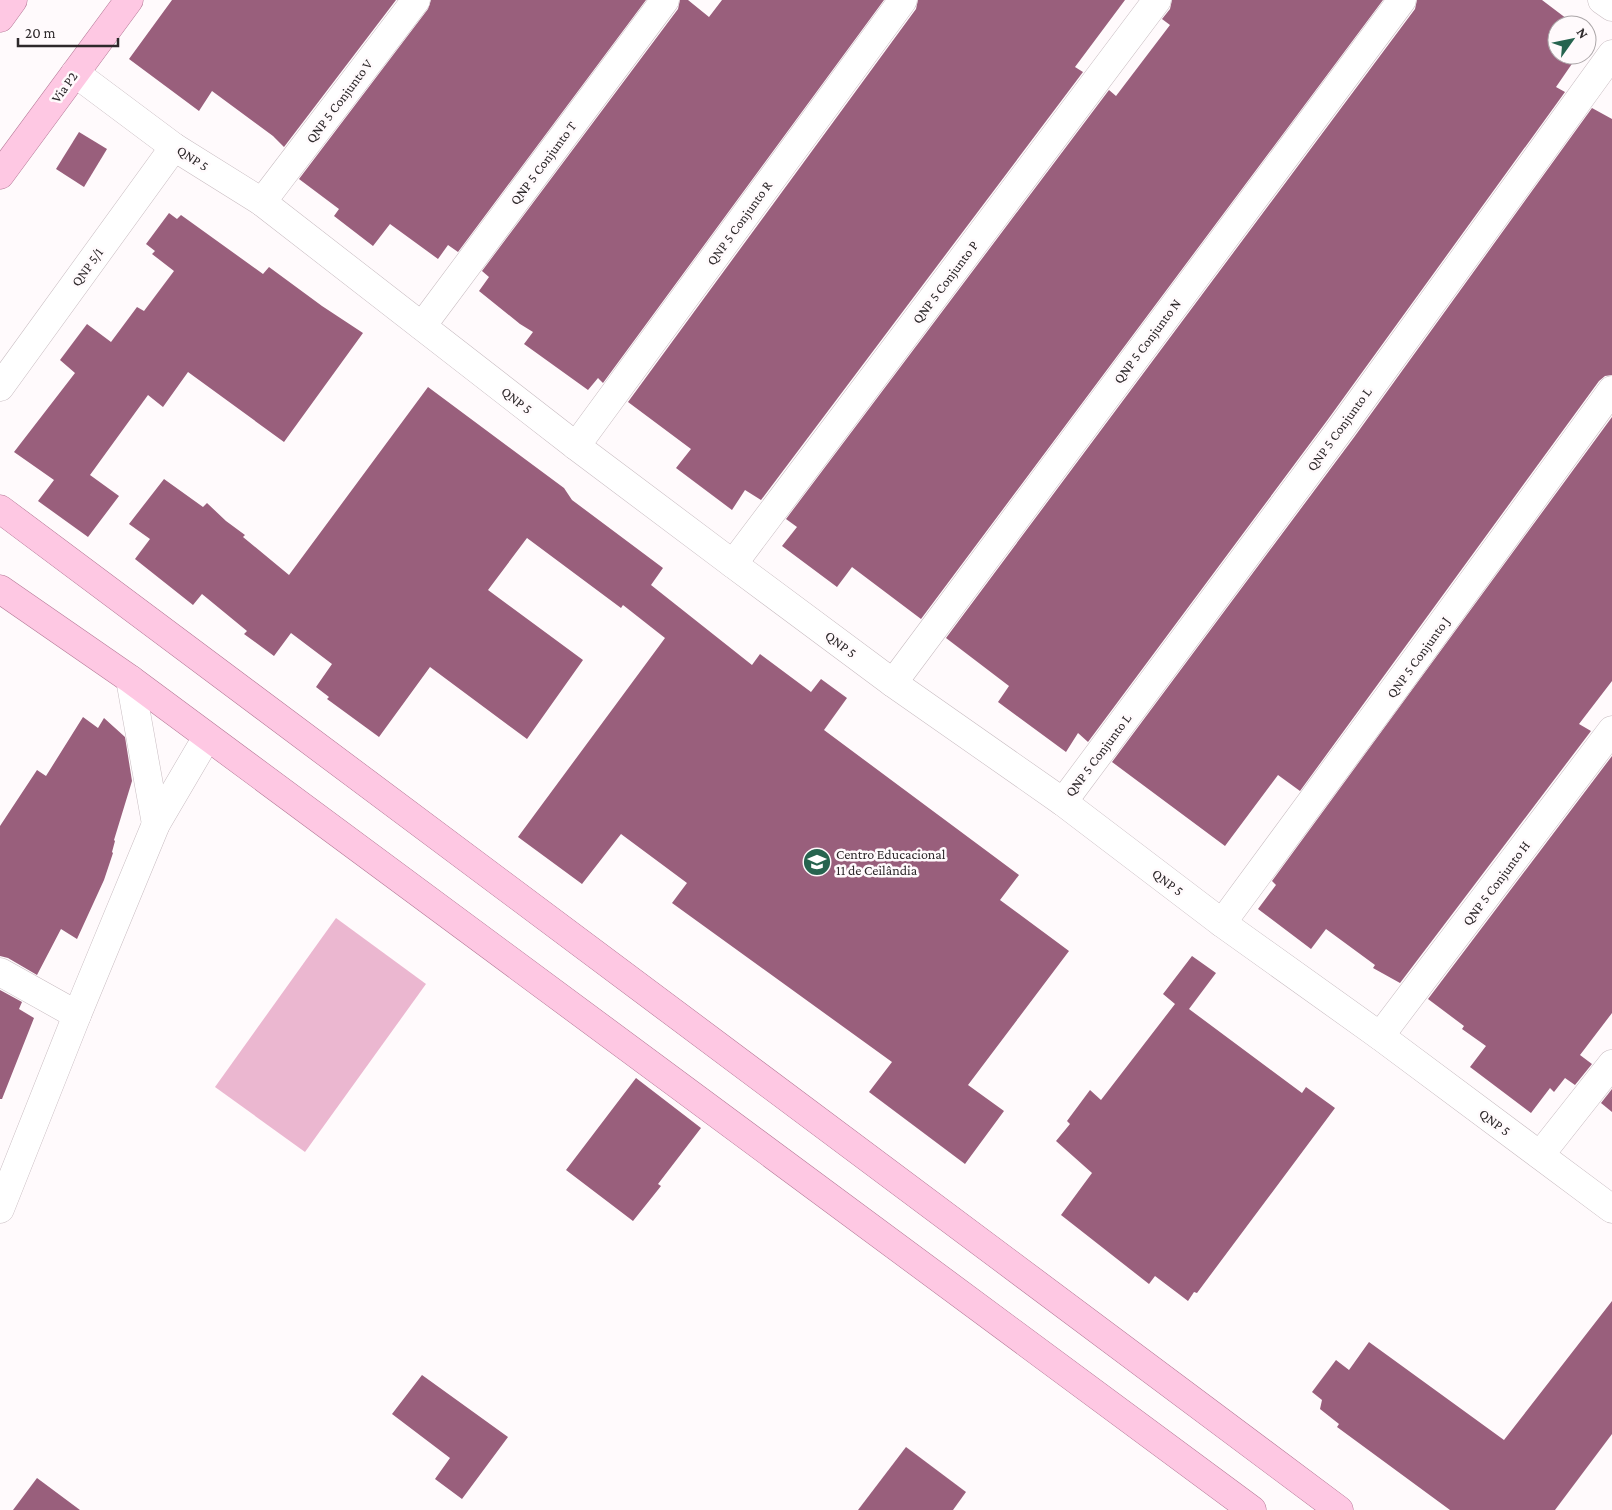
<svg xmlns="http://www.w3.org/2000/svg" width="1612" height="1510" viewBox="0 0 1612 1510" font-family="'Crimson Pro',serif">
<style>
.green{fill:#ebb7d0}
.building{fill:#995f7c}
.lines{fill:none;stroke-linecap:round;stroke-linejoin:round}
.minor-casing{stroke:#c8bcc1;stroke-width:29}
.major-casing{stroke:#b57997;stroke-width:29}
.minor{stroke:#fff;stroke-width:28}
.major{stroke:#fec8e3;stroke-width:28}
.labels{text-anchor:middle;stroke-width:5;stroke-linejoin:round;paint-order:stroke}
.street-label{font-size:14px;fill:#2e292b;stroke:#fffafc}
.poi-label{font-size:14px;fill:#2e292b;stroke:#fffafc;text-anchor:start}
</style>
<rect width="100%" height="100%" fill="#fffafc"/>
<path class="green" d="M 336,918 L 426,984 L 305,1152 L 215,1087 Z"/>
<g class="building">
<path d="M 172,0 L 396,0 L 284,147 L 273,136 L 212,91 L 199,111 L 129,59 Z"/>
<path d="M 431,0 L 646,0 L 458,252 L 448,245 L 438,259 L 390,224 L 373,246 L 334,216 L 339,209 L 299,179 L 428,9 Z"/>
<path d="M 680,0 L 688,0 L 709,17 L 722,0 L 884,0 L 603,383 L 598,378 L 588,390 L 524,344 L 533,332 L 520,324 L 479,291 L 489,277 L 482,271 L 678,9 Z"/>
<path d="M 918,0 L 1125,0 L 1075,67 L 1083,72 L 761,500 L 745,490 L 732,510 L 676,468 L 691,449 L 628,402 L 916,9 Z"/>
<path d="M 1172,0 L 1383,0 L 921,619 L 852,567 L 837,587 L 782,546 L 797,527 L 786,519 L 1109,90 L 1116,96 L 1170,25 L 1162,19 L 1170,9 Z"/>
<path d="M 1417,0 L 1542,0 L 1575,25 L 1557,25 L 1557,55 L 1578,55 L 1556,87 L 1565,92 L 1329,418 L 1088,742 L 1078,733 L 1066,752 L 998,702 L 1009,686 L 946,638 L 1415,9 Z"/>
<path d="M 1592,108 L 1612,119 L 1612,375 L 1605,376 L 1599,381 L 1300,791 L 1278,775 L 1225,846 L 1112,762 L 1355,436 Z"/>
<path d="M 79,132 L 107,149 L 84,187 L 56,169 Z"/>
<path d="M 169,213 L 177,219 L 181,215 L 263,274 L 269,267 L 322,306 L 363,333 L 284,442 L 188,372 L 163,407 L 148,395 L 90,475 L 119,496 L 88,537 L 38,501 L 54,480 L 14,452 L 75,373 L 60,360 L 87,324 L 111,342 L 137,307 L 144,311 L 174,271 L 152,254 L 155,251 L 146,244 Z"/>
<path d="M 428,387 L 564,488 L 572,500 L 663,568 L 651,585 L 752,665 L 760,654 L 811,692 L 821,679 L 847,698 L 824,730 L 1019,875 L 1000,900 L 1069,951 L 968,1085 L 1004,1111 L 965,1164 L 869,1092 L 892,1062 L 672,903 L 687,883 L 621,834 L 582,884 L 518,837 L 665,638 L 623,605 L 621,608 L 527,538 L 488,590 L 583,660 L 527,739 L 430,667 L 379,737 L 327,699 L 329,697 L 316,687 L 332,664 L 291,633 L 274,656 L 244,634 L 247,631 L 202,594 L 193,605 L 135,559 L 150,539 L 129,524 L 164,479 L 203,507 L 207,503 L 226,521 L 245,535 L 243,537 L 289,575 Z"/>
<path d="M 1612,417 L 1612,681 L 1579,724 L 1591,731 L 1400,983 L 1373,968 L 1375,965 L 1326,929 L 1311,949 L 1258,909 L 1276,885 L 1272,881 Z"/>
<path d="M 83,717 L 98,728 L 104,718 L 125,737 L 132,781 L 114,840 L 115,841 L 112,852 L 113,853 L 104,880 L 77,939 L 61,929 L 37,975 L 8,958 L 0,956 L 0,826 L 37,770 L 46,776 Z"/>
<path d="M 1612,756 L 1612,1013 L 1580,1055 L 1592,1064 L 1575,1085 L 1565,1078 L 1554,1092 L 1550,1088 L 1531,1113 L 1470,1067 L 1486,1046 L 1462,1029 L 1464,1026 L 1428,999 Z"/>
<path d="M 1192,956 L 1216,973 L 1189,1009 L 1302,1093 L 1306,1087 L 1335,1108 L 1197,1293 L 1194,1292 L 1188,1301 L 1155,1276 L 1149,1284 L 1061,1215 L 1092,1173 L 1056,1141 L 1070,1124 L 1067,1121 L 1090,1090 L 1101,1100 L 1175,1004 L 1163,994 Z"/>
<path d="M 0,990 L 22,1002 L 19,1009 L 34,1018 L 2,1099 L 0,1099 Z"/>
<path d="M 636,1078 L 701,1128 L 658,1184 L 661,1186 L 633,1221 L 566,1170 Z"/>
<path d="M 1612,1089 L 1612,1112 L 1601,1103 Z"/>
<path d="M 1612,1301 L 1612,1434 L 1555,1510 L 1450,1510 L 1337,1427 L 1339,1424 L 1320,1409 L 1322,1400 L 1312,1392 L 1336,1360 L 1349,1370 L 1369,1342 L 1504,1440 Z"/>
<path d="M 422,1375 L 508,1437 L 462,1499 L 435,1479 L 450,1458 L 392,1414 Z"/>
<path d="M 906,1447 L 966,1492 L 953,1510 L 858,1510 Z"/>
<path d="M 37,1478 L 80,1510 L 13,1510 Z"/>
</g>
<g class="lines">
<defs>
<g id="minor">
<path d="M 1602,0 L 1612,7"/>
<path d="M 75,73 L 174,147 L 262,202 L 576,446 L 733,564 L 893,683 L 1063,802 L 1222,923 L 1380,1036 L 1612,1209"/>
<path d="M 262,202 L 416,0"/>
<path d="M 422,326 L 665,0"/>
<path d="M 0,387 L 174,147"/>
<path d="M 576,446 L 903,0"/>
<path d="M 733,564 L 1157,0"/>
<path d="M 130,679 L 156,824"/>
<path d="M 893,683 L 1402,0"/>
<path d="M 1063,802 L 1342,427 L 1612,54"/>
<path d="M 1222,923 L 1392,692 L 1612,390"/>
<path d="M 0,972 L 77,1015"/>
<path d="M 1380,1036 L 1612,730"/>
<path d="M 1540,1155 L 1612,1064"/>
<path d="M 0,1209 L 77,1015 L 156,824 L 207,737"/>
</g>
<g id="major">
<path d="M 0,18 L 13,0"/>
<path d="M 0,175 L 129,0"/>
<path d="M 0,509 L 1339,1510"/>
<path d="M 0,589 L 130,679 L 1252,1510"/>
</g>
</defs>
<use href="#minor" class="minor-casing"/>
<use href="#major" class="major-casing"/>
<use href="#minor" class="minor"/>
<use href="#major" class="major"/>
</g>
<defs>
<symbol id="school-disc" viewBox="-11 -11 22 22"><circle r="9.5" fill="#26644f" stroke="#fffafc"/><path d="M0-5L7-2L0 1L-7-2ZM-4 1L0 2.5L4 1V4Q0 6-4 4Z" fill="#fff"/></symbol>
</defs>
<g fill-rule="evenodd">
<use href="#school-disc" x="801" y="846" width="32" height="32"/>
</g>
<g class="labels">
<g class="street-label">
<text transform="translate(64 87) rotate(-54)" y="5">Via P2</text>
<text transform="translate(339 101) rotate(-53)" y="5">QNP 5 Conjunto V</text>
<text transform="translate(193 158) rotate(33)" y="5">QNP 5</text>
<text transform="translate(543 163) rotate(-53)" y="5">QNP 5 Conjunto T</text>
<text transform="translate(739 223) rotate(-54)" y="5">QNP 5 Conjunto R</text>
<text transform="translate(87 267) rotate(-54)" y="5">QNP 5/1</text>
<text transform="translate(945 282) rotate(-53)" y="5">QNP 5 Conjunto P</text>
<text transform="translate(1147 341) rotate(-53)" y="5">QNP 5 Conjunto N</text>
<text transform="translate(517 400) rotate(38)" y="5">QNP 5</text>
<text transform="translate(1339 429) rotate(-54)" y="5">QNP 5 Conjunto L</text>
<text transform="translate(841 644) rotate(37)" y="5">QNP 5</text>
<text transform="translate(1418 657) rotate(-54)" y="5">QNP 5 Conjunto J</text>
<text transform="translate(1098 755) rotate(-53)" y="5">QNP 5 Conjunto L</text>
<text transform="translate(1168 882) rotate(37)" y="5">QNP 5</text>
<text transform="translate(1496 883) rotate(-53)" y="5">QNP 5 Conjunto H</text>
<text transform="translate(1495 1122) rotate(37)" y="5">QNP 5</text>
</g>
<g class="poi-label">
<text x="836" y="859">Centro Educacional<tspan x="836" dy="16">11 de Ceilândia</tspan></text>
</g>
</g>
<g transform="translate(1572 40) rotate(57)"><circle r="24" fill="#fffafc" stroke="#aba6a8"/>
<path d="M0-4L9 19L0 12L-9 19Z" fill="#26644f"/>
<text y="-8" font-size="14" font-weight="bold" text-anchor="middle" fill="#2e292b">N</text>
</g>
<path d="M18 38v8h100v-8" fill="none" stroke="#2e292b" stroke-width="2.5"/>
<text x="25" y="38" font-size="15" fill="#2e292b" stroke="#fffafc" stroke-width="4" paint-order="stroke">20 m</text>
</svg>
